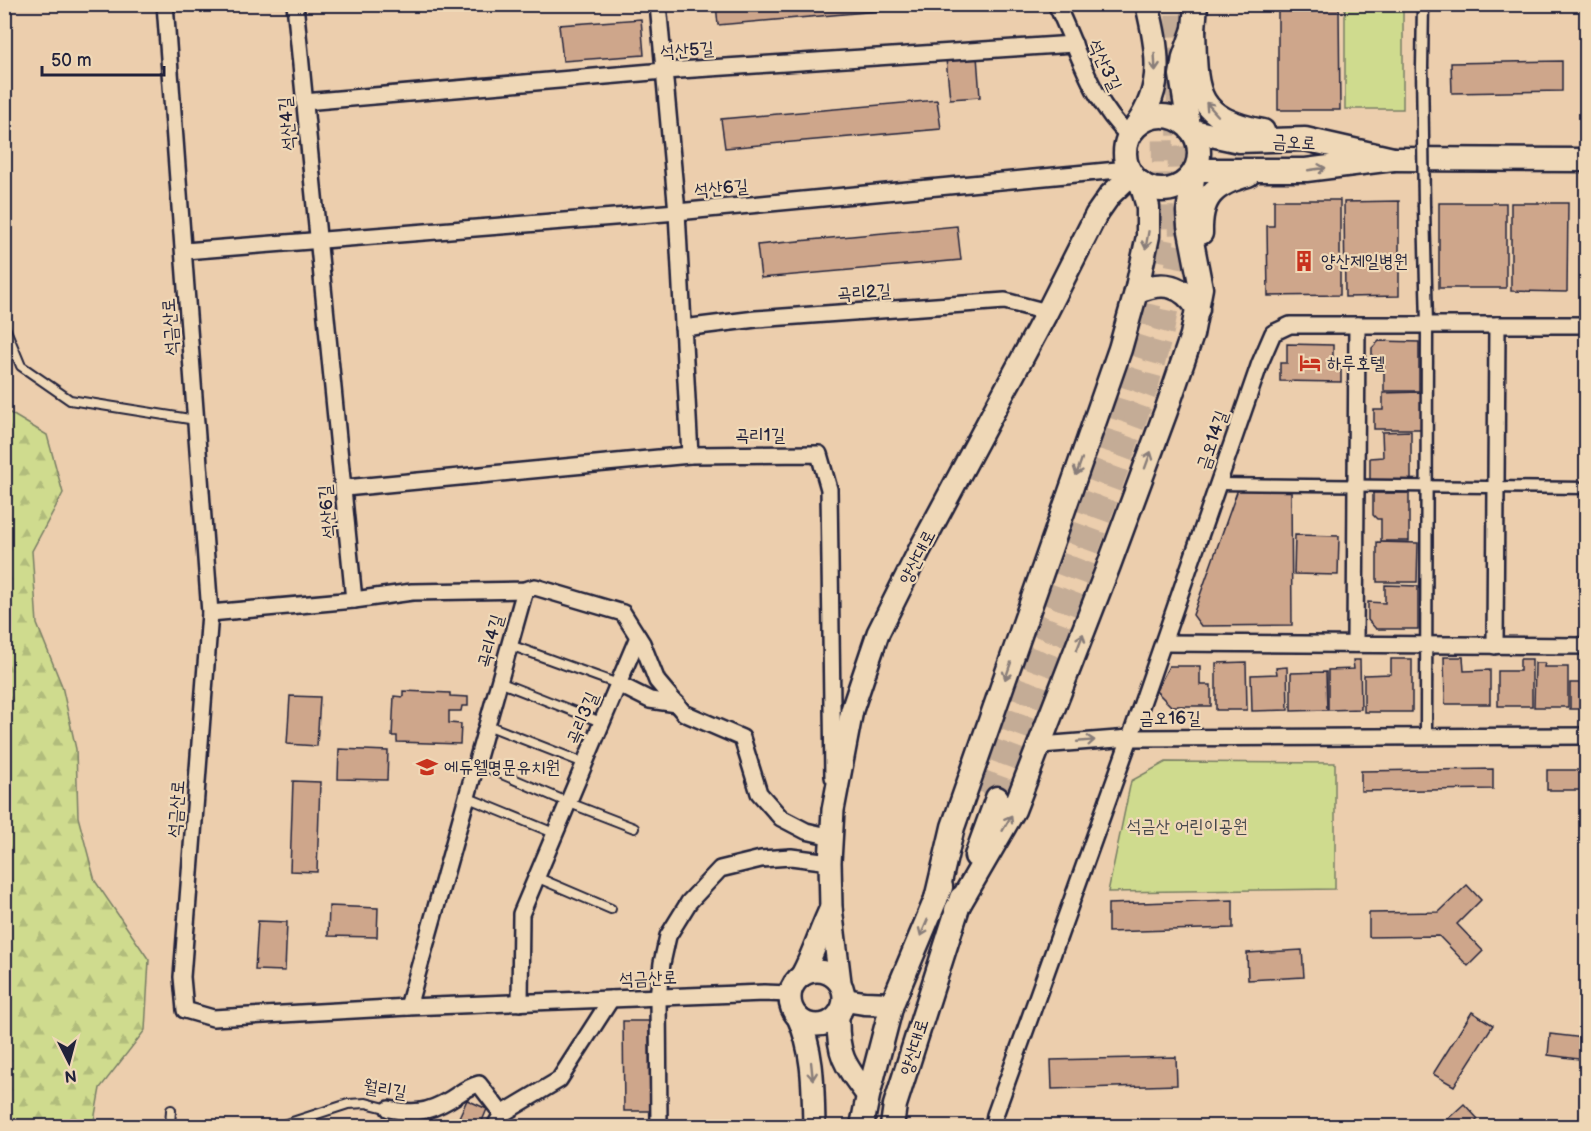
<svg xmlns="http://www.w3.org/2000/svg" width="1591" height="1131" viewBox="0 0 1591 1131" font-family="'Balsamiq Sans','Poor Story',sans-serif">
<style>
.forest{fill:url(#forest-firs);stroke:#787e64;stroke-width:1.5}
.green{fill:#cfdb8e;stroke:#787e64;stroke-width:1.5}
.building{fill:#cea68b;stroke:#22223b;stroke-width:1.5}
.lines{fill:none;stroke-linecap:round;stroke-linejoin:round}
.primary-tunnel{stroke:#c4ac96;stroke-width:22;stroke-dasharray:22 11;stroke-linecap:butt}
.service-casing{stroke:#22223b;stroke-width:12}
.pedestrian-casing{stroke:#22223b;stroke-width:15}
.minor-casing{stroke:#22223b;stroke-width:20}
.secondary-casing{stroke:#22223b;stroke-width:26}
.primary-casing{stroke:#22223b;stroke-width:27}
.service{stroke:#efd8b7;stroke-width:8}
.pedestrian{stroke:#efd8b7;stroke-width:10}
.minor{stroke:#efd8b7;stroke-width:15}
.secondary{stroke:#efd8b7;stroke-width:21}
.primary{stroke:#efd8b7;stroke-width:22}
.pedestrian-bridge-casing{stroke:#22223b;stroke-width:15;stroke-linecap:butt}
.pedestrian-bridge{stroke:#efd8b7;stroke-width:10}
.oneway{stroke:#887d79}
.labels{text-anchor:middle;stroke-width:4.5;stroke-linejoin:round;paint-order:stroke}
.street-label{font-size:18px;fill:#22223b;stroke:#efd8b7}
.poi-label{font-size:18px;fill:#22223b;stroke:#efd8b7;text-anchor:start}
.park-label{font-size:18px;fill:#45474c;stroke:#efd8b7}
</style>
<defs>
<pattern id="forest-firs" width="22" height="20" patternUnits="userSpaceOnUse" patternTransform="scale(1.5)"><rect width="22" height="20" fill="#cfdb8e"/><path d="M5 1l3.5 6h-7zM16 11l3.5 6h-7z" fill="#b1bc7b"/></pattern>
</defs>
<rect width="100%" height="100%" fill="#eccead"/>
<filter id="ink" filterUnits="userSpaceOnUse"><feTurbulence type="fractalNoise" baseFrequency=".0167" numOctaves="2"/><feDisplacementMap in="SourceGraphic" scale="12" xChannelSelector="R" yChannelSelector="G"/><feConvolveMatrix kernelMatrix="1 2 1 2 8 2 1 2 1" color-interpolation-filters="sRGB"/></filter>
<g filter="url(#ink)">
<path class="forest" d="M 5,410 L 47,435 L 63,493 L 32,551 L 37,624 L 62,686 L 76,749 L 78,817 L 95,881 L 149,960 L 145,1030 L 100,1088 L 93,1126 L 5,1126 Z"/>
<g class="green">
<rect x="1345" y="5" width="58" height="104"/>
<path d="M 1166,762 L 1335,763 L 1335,889 L 1108,892 L 1131,781 Z"/>
</g>
<g class="building">
<path d="M 716,4 L 911,4 L 912,8 L 718,25 Z"/>
<path d="M 1278,9 L 1339,9 L 1340,110 L 1278,110 Z"/>
<path d="M 641,19 L 644,55 L 563,61 L 559,25 Z"/>
<path d="M 977,56 L 980,97 L 950,99 L 946,59 Z"/>
<path d="M 1562,61 L 1562,91 L 1452,93 L 1451,63 Z"/>
<path d="M 937,100 L 941,129 L 725,148 L 721,119 Z"/>
<path d="M 1274,200 L 1340,200 L 1340,295 L 1268,296 L 1267,226 L 1274,226 Z"/>
<path d="M 1399,201 L 1399,296 L 1345,297 L 1344,202 Z"/>
<rect x="1439" y="203" width="67" height="85"/>
<path d="M 1511,203 L 1568,203 L 1567,292 L 1511,291 Z"/>
<path d="M 957,226 L 961,260 L 761,278 L 757,245 Z"/>
<path d="M 1379,341 L 1419,342 L 1419,391 L 1384,391 L 1384,361 L 1372,361 L 1372,348 Z"/>
<path d="M 1287,344 L 1333,345 L 1333,366 L 1341,366 L 1341,382 L 1280,381 L 1280,363 L 1287,363 Z"/>
<path d="M 1421,392 L 1421,429 L 1374,429 L 1374,410 L 1383,410 L 1383,393 Z"/>
<path d="M 1411,431 L 1411,482 L 1370,482 L 1370,458 L 1383,457 L 1382,432 Z"/>
<path d="M 1238,489 L 1291,490 L 1292,625 L 1201,626 L 1193,615 Z"/>
<path d="M 1373,493 L 1409,493 L 1409,541 L 1381,541 L 1381,519 L 1377,519 L 1373,515 Z"/>
<path d="M 1295,535 L 1339,536 L 1338,575 L 1294,574 Z"/>
<path d="M 1377,542 L 1418,543 L 1417,582 L 1377,582 Z"/>
<path d="M 1385,585 L 1418,586 L 1418,629 L 1376,629 L 1368,620 L 1368,602 L 1385,603 Z"/>
<path d="M 1444,657 L 1463,657 L 1464,671 L 1490,670 L 1490,704 L 1445,704 Z"/>
<path d="M 1391,659 L 1412,659 L 1412,712 L 1364,712 L 1364,675 L 1391,674 Z"/>
<path d="M 1520,659 L 1532,659 L 1532,706 L 1498,706 L 1498,671 L 1520,671 Z"/>
<path d="M 1353,660 L 1360,660 L 1361,709 L 1328,710 L 1328,670 L 1354,669 Z"/>
<path d="M 1246,662 L 1247,710 L 1216,710 L 1216,663 Z"/>
<path d="M 1583,662 L 1586,662 L 1586,709 L 1570,709 L 1570,683 L 1583,683 Z"/>
<path d="M 1535,663 L 1545,663 L 1544,667 L 1568,667 L 1568,707 L 1534,707 Z"/>
<path d="M 1169,666 L 1200,666 L 1200,685 L 1211,685 L 1211,706 L 1171,706 L 1156,691 Z"/>
<path d="M 1287,667 L 1288,710 L 1252,711 L 1251,675 L 1277,674 L 1276,668 Z"/>
<path d="M 1326,672 L 1327,710 L 1291,711 L 1291,673 Z"/>
<path d="M 403,691 L 450,693 L 450,696 L 468,697 L 468,706 L 462,706 L 461,711 L 449,711 L 449,723 L 461,724 L 460,744 L 397,742 L 397,736 L 392,736 L 394,696 L 403,697 Z"/>
<path d="M 290,696 L 320,697 L 317,746 L 287,744 Z"/>
<path d="M 339,749 L 388,751 L 387,780 L 338,779 Z"/>
<path d="M 1493,769 L 1493,789 L 1361,791 L 1361,771 Z"/>
<rect x="1547" y="770" width="39" height="20"/>
<path d="M 293,781 L 320,782 L 317,872 L 290,871 Z"/>
<path d="M 1467,885 L 1481,900 L 1457,924 L 1483,951 L 1468,966 L 1439,936 L 1369,937 L 1369,913 L 1439,912 Z"/>
<path d="M 1233,900 L 1233,928 L 1108,932 L 1108,904 Z"/>
<path d="M 329,906 L 378,908 L 377,937 L 328,936 Z"/>
<path d="M 258,921 L 287,922 L 285,971 L 255,970 Z"/>
<path d="M 1302,950 L 1304,977 L 1248,980 L 1247,953 Z"/>
<path d="M 1472,1012 L 1493,1025 L 1454,1086 L 1433,1074 Z"/>
<path d="M 623,1021 L 649,1021 L 650,1111 L 624,1111 Z"/>
<path d="M 1550,1034 L 1584,1038 L 1586,1036 L 1586,1060 L 1548,1055 Z"/>
<path d="M 1176,1057 L 1177,1085 L 1052,1089 L 1051,1060 Z"/>
<path d="M 467,1100 L 487,1109 L 480,1126 L 455,1126 Z"/>
<path d="M 1464,1104 L 1478,1119 L 1471,1126 L 1440,1126 Z"/>
</g>
<g class="lines">
<g class="primary-tunnel">
<path d="M 978,791 L 1103,462 L 1146,325 L 1164,238 L 1162,93"/>
<path d="M 997,798 L 1147,388 L 1163,331 L 1180,245 L 1176,4"/>
</g>
<defs>
<g id="service">
<path d="M 4,325 L 21,366 L 70,400 L 196,420"/>
<path d="M 510,645 L 618,684"/>
<path d="M 499,682 L 601,722"/>
<path d="M 487,725 L 584,763"/>
<path d="M 476,763 L 567,802 L 634,828"/>
<path d="M 466,797 L 554,833"/>
<path d="M 536,877 L 611,909"/>
<path d="M 170,1126 L 171,1110"/>
<path d="M 280,1126 L 348,1104 L 366,1103 L 389,1109"/>
</g>
<g id="pedestrian">
<path d="M 1422,67 L 1423,4"/>
<path d="M 1424,207 L 1427,324 L 1426,737"/>
<path d="M 1218,484 L 1586,488"/>
</g>
<g id="minor">
<path d="M 165,4 L 210,613 L 182,977 L 185,1010 L 213,1018 L 408,1007 L 764,993 L 790,994"/>
<path d="M 295,4 L 354,600"/>
<path d="M 658,4 L 677,212 L 690,455"/>
<path d="M 1056,4 C 1079,51 1090,99 1129,136"/>
<path d="M 304,102 L 664,71 L 1074,44"/>
<path d="M 185,251 L 677,212 L 1128,169"/>
<path d="M 683,328 L 756,319 L 1005,301 L 1047,312"/>
<path d="M 345,488 L 690,455 L 819,454 L 829,489 L 833,777"/>
<path d="M 210,613 L 354,600 L 412,592 L 525,590 L 535,587 L 623,613 L 642,643 L 657,681 L 684,713 L 742,738 L 759,793 L 781,818 L 806,831 L 832,837"/>
<path d="M 1164,643 L 1586,646"/>
<path d="M 1355,644 L 1357,325"/>
<path d="M 1495,646 L 1497,325"/>
<path d="M 618,684 L 650,700 L 677,704"/>
<path d="M 1041,745 L 1130,738 L 1586,736"/>
<path d="M 520,1003 L 521,914 L 638,637"/>
<path d="M 408,1007 L 525,590"/>
<path d="M 389,1109 C 413,1114 427,1113 449,1100 C 459,1094 467,1087 479,1084 L 502,1114"/>
<path d="M 495,1126 L 502,1114 L 559,1080 L 611,999"/>
<path d="M 659,1126 L 658,997 L 662,963 L 668,936 L 689,902 L 720,869 L 761,859 L 791,857 L 830,862"/>
<path d="M 993,1126 L 995,1115 L 1130,738 L 1260,363 L 1273,333 L 1290,325 L 1586,325"/>
</g>
<g id="secondary">
<circle cx="817" cy="998" r="27"/>
<path d="M 802,975 C 814,953 820,930 831,908"/>
<path d="M 840,982 L 831,908 L 830,862 L 833,810 L 852,710 L 878,633 L 920,549 L 1047,312 L 1096,215 L 1110,195 L 1132,174"/>
<path d="M 838,1016 C 837,1056 845,1065 868,1096"/>
<path d="M 798,1017 C 814,1052 813,1089 814,1126"/>
</g>
<g id="primary">
<path d="M 1194,29 C 1196,91 1193,118 1263,131"/>
<circle cx="1162" cy="153" r="37"/>
<path d="M 1136,126 C 1165,86 1158,50 1147,4"/>
<path d="M 1189,126 L 1181,75 L 1184,57 L 1194,29 L 1196,4"/>
<path d="M 1193,131 L 1239,141 L 1305,139 L 1393,159 L 1306,170 L 1195,170"/>
<path d="M 1393,159 L 1586,160"/>
<path d="M 1201,233 C 1200,197 1214,184 1248,175"/>
<path d="M 1136,292 C 1163,280 1182,284 1198,309"/>
<path d="M 976,856 L 997,798"/>
<path d="M 936,899 L 953,827 L 1120,349 L 1136,292 L 1148,236 L 1148,207 L 1141,183"/>
<path d="M 956,910 L 1014,810 L 1109,565 L 1166,411 L 1192,335 L 1201,288 L 1189,226 L 1188,212 L 1194,172"/>
<path d="M 845,1000 L 864,1003 L 892,1004"/>
<path d="M 862,1126 L 868,1096 L 892,1004 L 941,887"/>
<path d="M 892,1126 L 895,1105 L 961,898"/>
</g>
</defs>
<use href="#service" class="service-casing"/>
<use href="#pedestrian" class="pedestrian-casing"/>
<use href="#minor" class="minor-casing"/>
<use href="#secondary" class="secondary-casing"/>
<use href="#primary" class="primary-casing"/>
<use href="#service" class="service"/>
<use href="#pedestrian" class="pedestrian"/>
<use href="#minor" class="minor"/>
<use href="#secondary" class="secondary"/>
<use href="#primary" class="primary"/>
<defs>
<path id="pedestrian-bridge" d="M 1422,67 L 1424,207"/>
</defs>
<use href="#pedestrian-bridge" class="pedestrian-bridge-casing"/>
<use href="#pedestrian-bridge" class="pedestrian-bridge"/>
</g>
<defs><path id="oneway-shaft" d="M-6 0H5M1.5-3L5.5 0L1.5 3" fill="none" stroke-width="1.6" stroke-linecap="round" stroke-linejoin="round" transform="scale(1.5)"/></defs>
<g class="oneway">
<use href="#oneway-shaft" transform="translate(1155 62) rotate(87)"/>
<use href="#oneway-shaft" transform="translate(1212 109) rotate(-132)"/>
<use href="#oneway-shaft" transform="translate(1317 169) rotate(-8)"/>
<use href="#oneway-shaft" transform="translate(1147 240) rotate(100)"/>
<use href="#oneway-shaft" transform="translate(1148 460) rotate(-70)"/>
<use href="#oneway-shaft" transform="translate(1079 467) rotate(109)"/>
<use href="#oneway-shaft" transform="translate(1080 642) rotate(-69)"/>
<use href="#oneway-shaft" transform="translate(1008 671) rotate(109)"/>
<use href="#oneway-shaft" transform="translate(1086 741) rotate(-5)"/>
<use href="#oneway-shaft" transform="translate(1007 823) rotate(-60)"/>
<use href="#oneway-shaft" transform="translate(924 928) rotate(113)"/>
<use href="#oneway-shaft" transform="translate(812 1071) rotate(84)"/>
</g>
</g>
<defs>
<symbol id="building-bare" viewBox="-9 -9 18 18"><path d="M-4-6H4V6H1V3H-1V6H-4ZM-2.5-4.3h1.7v1.8h-1.7ZM.8-4.3h1.7v1.8H.8ZM-2.5-1h1.7V.8h-1.7ZM.8-1h1.7V.8H.8Z" fill="#c8321e" stroke="#efd8b7" stroke-width="2.5" paint-order="stroke"/></symbol>
<symbol id="hotel-bare" viewBox="-9 -9 18 18"><path d="M-6-4.5h1.5V1H6V5H4.5V3h-9V5H-6ZM-4 0a1.8 1.8 0 1 1 3.6 0ZM.5 0V-2.5h3Q6-2.5 6 0Z" fill="#c8321e" stroke="#efd8b7" stroke-width="2.5" paint-order="stroke"/></symbol>
<symbol id="school-bare" viewBox="-9 -9 18 18"><path d="M0-5L7-2L0 1L-7-2ZM-4 1L0 2.5L4 1V4Q0 6-4 4Z" fill="#c8321e" stroke="#efd8b7" stroke-width="2.5" paint-order="stroke"/></symbol>
</defs>
<g fill-rule="evenodd">
<use href="#building-bare" x="1289" y="246" width="30" height="30"/>
<use href="#hotel-bare" x="1295" y="348" width="30" height="30"/>
<use href="#school-bare" x="412" y="752" width="30" height="30"/>
</g>
<g class="labels">
<g class="street-label">
<text transform="translate(687 50) rotate(-4)" y="6">석산5길</text>
<text transform="translate(1105 65) rotate(65)" y="6">석산3길</text>
<text transform="translate(287 124) rotate(-95)" y="6">석산4길</text>
<text transform="translate(1294 142) rotate(3)" y="6">금오로</text>
<text transform="translate(721 188) rotate(-5)" y="6">석산6길</text>
<text transform="translate(864 292) rotate(-4)" y="6">곡리2길</text>
<text transform="translate(170 327) rotate(-94)" y="6">석금산로</text>
<text x="760" y="441">곡리1길</text>
<text transform="translate(1212 440) rotate(-71)" y="6">금오14길</text>
<text transform="translate(327 512) rotate(-95)" y="6">석산6길</text>
<text transform="translate(917 557) rotate(-63)" y="6">양산대로</text>
<text transform="translate(490 641) rotate(-74)" y="6">곡리4길</text>
<text transform="translate(582 718) rotate(-67)" y="6">곡리3길</text>
<text x="1170" y="724">금오16길</text>
<text transform="translate(176 809) rotate(-86)" y="6">석금산로</text>
<text transform="translate(648 978) rotate(-2)" y="6">석금산로</text>
<text transform="translate(914 1047) rotate(-73)" y="6">양산대로</text>
<text transform="translate(385 1089) rotate(9)" y="6">월리길</text>
</g>
<g class="poi-label">
<text x="1321" y="267">양산제일병원</text>
<text x="1327" y="369">하루호텔</text>
<text x="444" y="773">에듀웰명문유치원</text>
</g>
<g class="park-label">
<text x="1187" y="832">석금산 어린이공원</text>
</g>
</g>
<rect width="1591" height="1131" fill="none" stroke="#efd8b7" stroke-width="24"/>
<rect x="12" y="12" width="1567" height="1107" fill="none" stroke="#22223b" stroke-width="2" filter="url(#ink)"/>
<g transform="translate(69 1062) rotate(174)" stroke="#efd8b7" stroke-width="4.5" paint-order="stroke">
<path d="M0-4.5L10 22L0 15L-10 22Z" fill="#22223b"/>
<text y="-9" font-size="16" font-weight="bold" text-anchor="middle" fill="#22223b">N</text>
</g>
<path d="M42 66v9h122v-9" fill="none" stroke="#22223b" stroke-width="3"/>
<text x="51" y="66" font-size="18" fill="#22223b" stroke="#efd8b7" stroke-width="4.5" paint-order="stroke">50 m</text>
</svg>
